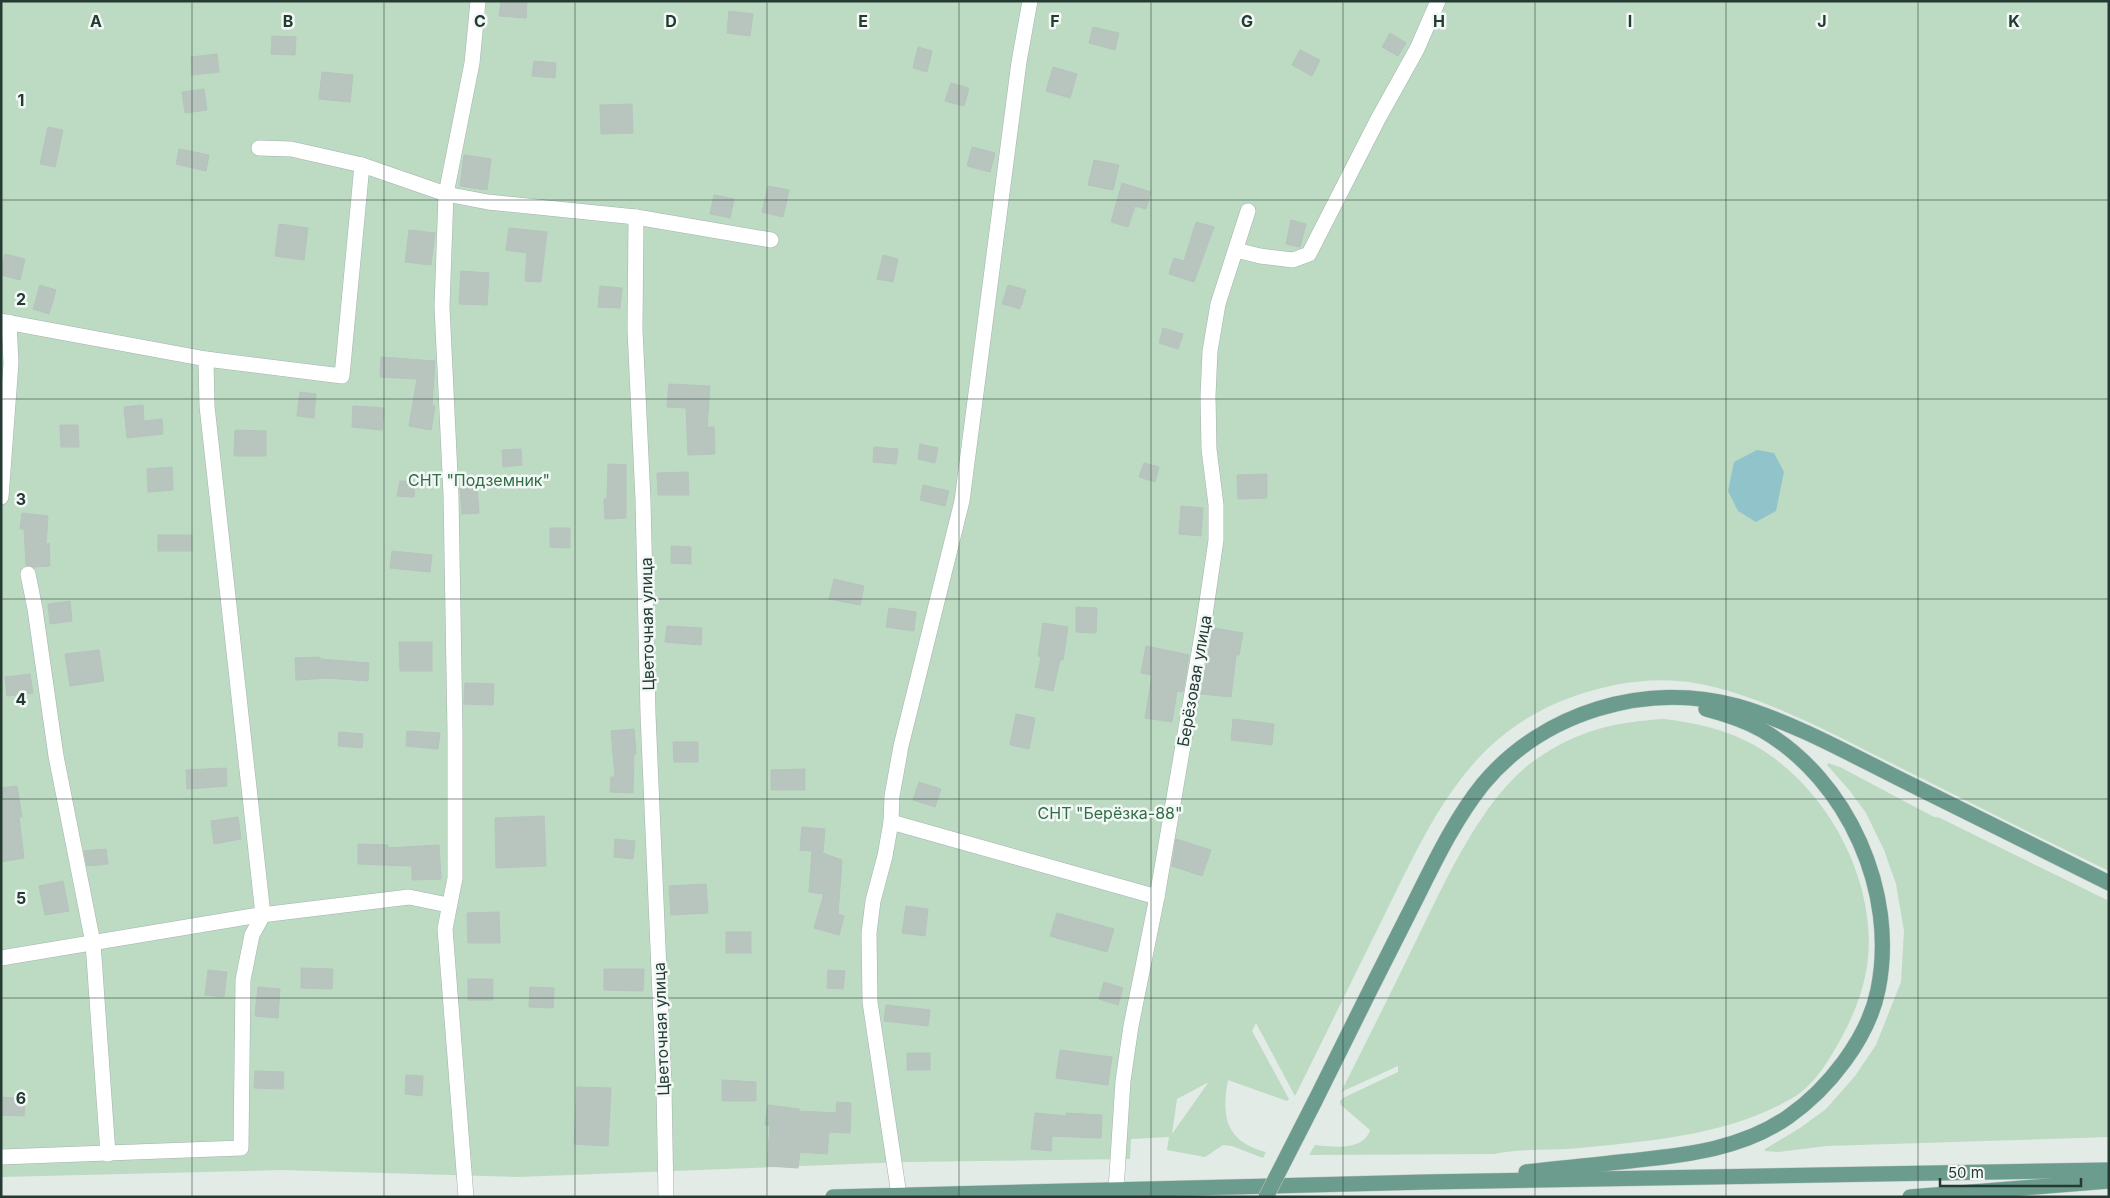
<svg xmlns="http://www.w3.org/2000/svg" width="2110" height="1198" viewBox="0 0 2110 1198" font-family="Inter,sans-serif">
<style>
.green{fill:#bddac3;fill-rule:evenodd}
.water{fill:#90c4ca}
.building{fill:#b8c5bf;stroke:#b5c4bd}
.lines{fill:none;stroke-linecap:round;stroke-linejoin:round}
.minor-casing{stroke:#a5b2ad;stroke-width:16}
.major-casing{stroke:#c2c8c6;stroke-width:16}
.minor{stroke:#fff;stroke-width:15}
.major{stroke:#6b9c8d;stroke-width:15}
.major-bridge-casing{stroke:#c2c8c6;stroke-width:16;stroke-linecap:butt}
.major-bridge{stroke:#6b9c8d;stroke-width:15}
.grid{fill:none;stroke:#243a33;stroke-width:1;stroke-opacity:0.55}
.labels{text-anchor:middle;stroke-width:5;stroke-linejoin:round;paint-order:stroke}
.park-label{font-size:16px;fill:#326d46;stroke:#f2f8f5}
.street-label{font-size:16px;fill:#243a33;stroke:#f2f8f5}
.grid-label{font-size:16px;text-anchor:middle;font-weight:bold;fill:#243a33;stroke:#f2f8f5;stroke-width:5;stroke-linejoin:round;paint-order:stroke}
</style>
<rect width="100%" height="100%" fill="#e2ebe6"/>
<g class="green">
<path d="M 1,1 L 2109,1 L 2109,871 C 2040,838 1973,804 1905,770 C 1842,739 1764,695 1695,683 C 1654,676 1611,683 1572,697 C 1529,712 1492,739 1464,775 C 1430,818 1408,868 1384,916 C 1354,976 1325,1036 1295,1096 L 1256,1023 L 1252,1031 L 1289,1099 L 1287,1101 L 1228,1080 C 1221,1117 1226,1142 1266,1152 L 1263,1158 L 1232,1146 L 1223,1145 L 1205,1157 L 1167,1150 L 1169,1137 L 1131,1139 L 1130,1159 L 906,1162 L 518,1177 L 282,1170 L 1,1177 ZM 1207,1083 L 1208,1083 L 1172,1134 L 1177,1099 Z"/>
<path d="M 1664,719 C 1696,723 1725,729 1754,745 C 1825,785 1876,877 1868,959 C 1865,985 1856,1010 1844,1033 C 1832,1055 1816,1084 1794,1097 C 1731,1135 1651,1141 1580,1148 C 1550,1151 1523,1148 1494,1154 L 1309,1155 L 1315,1145 C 1332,1147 1364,1151 1370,1130 L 1341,1105 L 1340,1101 L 1343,1098 L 1398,1072 L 1398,1066 L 1341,1092 C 1366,1042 1391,993 1415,943 C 1444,884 1483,794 1538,758 C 1579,730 1615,722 1664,719 Z"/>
<path d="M 1828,763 L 1840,767 L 1934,817 L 1938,817 L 2109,901 L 2109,1137 L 1826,1146 L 1778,1152 L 1765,1151 L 1765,1149 L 1800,1128 L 1826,1109 L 1855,1076 L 1876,1045 L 1901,982 L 1904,931 L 1896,884 L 1884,850 L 1866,813 L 1850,791 L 1827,765 Z"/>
</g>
<path class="water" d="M 1757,450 L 1774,453 L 1784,472 L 1776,511 L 1756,522 L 1738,511 L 1728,491 L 1734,462 Z"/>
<g class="building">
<path d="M 501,1 L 527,1 L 526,18 L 499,16 Z"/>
<path d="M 729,11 L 753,14 L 750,36 L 727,33 Z"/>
<path d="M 1093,27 L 1119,33 L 1115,50 L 1089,43 Z"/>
<path d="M 1390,33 L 1406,43 L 1398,56 L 1382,47 Z"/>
<path d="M 272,36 L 296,37 L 295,55 L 271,54 Z"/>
<path d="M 918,47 L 932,51 L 927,72 L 913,68 Z"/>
<path d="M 1300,50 L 1320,60 L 1312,76 L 1292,65 Z"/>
<path d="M 217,54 L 219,72 L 192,75 L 191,57 Z"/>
<path d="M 534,61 L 556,63 L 555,78 L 532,76 Z"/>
<path d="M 1053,67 L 1077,74 L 1070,98 L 1046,91 Z"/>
<path d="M 322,72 L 353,75 L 350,102 L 319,99 Z"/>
<path d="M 951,83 L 969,88 L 964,106 L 945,101 Z"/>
<path d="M 204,89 L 207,110 L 185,113 L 182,92 Z"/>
<path d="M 632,104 L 633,133 L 601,134 L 600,105 Z"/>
<path d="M 48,127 L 63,130 L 55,167 L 40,164 Z"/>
<path d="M 972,147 L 995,153 L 990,172 L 967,166 Z"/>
<path d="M 179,149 L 209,155 L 206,171 L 176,164 Z"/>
<path d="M 464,155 L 491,159 L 487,190 L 460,186 Z"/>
<path d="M 1094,160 L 1119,165 L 1113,190 L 1088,185 Z"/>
<path d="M 1122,183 L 1151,192 L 1146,209 L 1135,206 L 1128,227 L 1111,222 Z"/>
<path d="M 768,186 L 789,190 L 783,217 L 762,212 Z"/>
<path d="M 714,195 L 734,199 L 730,218 L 710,214 Z"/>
<path d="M 1291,220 L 1306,224 L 1300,247 L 1286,244 Z"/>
<path d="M 1196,222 L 1214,227 L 1194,282 L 1169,274 L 1174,258 L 1184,261 Z"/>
<path d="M 279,224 L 308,228 L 304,260 L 275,256 Z"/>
<path d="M 509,228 L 547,232 L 541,282 L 525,281 L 527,253 L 506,250 Z"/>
<path d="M 409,230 L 435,233 L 431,265 L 405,262 Z"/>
<path d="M 5,254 L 25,259 L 20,280 L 1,275 Z"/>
<path d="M 883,255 L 898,259 L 893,282 L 877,279 Z"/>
<path d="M 461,271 L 489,273 L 487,305 L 459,304 Z"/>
<path d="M 40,285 L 56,290 L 49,314 L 33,309 Z"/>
<path d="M 1008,285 L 1026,290 L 1020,309 L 1002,304 Z"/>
<path d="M 600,286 L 622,288 L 620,308 L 598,307 Z"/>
<path d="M 1163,328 L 1183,334 L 1178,349 L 1159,343 Z"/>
<path d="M 381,357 L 435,361 L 432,405 L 435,406 L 431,430 L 409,426 L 417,379 L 380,377 Z"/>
<path d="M 669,384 L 710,386 L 707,427 L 714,427 L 715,454 L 688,455 L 686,408 L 667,407 Z"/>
<path d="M 300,392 L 316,394 L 314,418 L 297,416 Z"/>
<path d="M 143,405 L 144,421 L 162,419 L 163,434 L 127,438 L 124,407 Z"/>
<path d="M 353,406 L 384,408 L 382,430 L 352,427 Z"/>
<path d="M 60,425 L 78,425 L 79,447 L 61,447 Z"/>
<path d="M 235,430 L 266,431 L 266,456 L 234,456 Z"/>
<path d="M 920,444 L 938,448 L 935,463 L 918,459 Z"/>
<path d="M 874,447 L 898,449 L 896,464 L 873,462 Z"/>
<path d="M 521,449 L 522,465 L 503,467 L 502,450 Z"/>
<path d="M 1144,463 L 1159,467 L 1155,482 L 1139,477 Z"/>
<path d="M 608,464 L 626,465 L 626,518 L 605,519 L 604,499 L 607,499 Z"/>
<path d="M 172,467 L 173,490 L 148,492 L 147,469 Z"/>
<path d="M 688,472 L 689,495 L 658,495 L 657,473 Z"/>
<path d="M 1267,474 L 1267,498 L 1238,499 L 1237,475 Z"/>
<path d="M 400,481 L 415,481 L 414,497 L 397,496 Z"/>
<path d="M 923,485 L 949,491 L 945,506 L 920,500 Z"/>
<path d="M 477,486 L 479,513 L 462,514 L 460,488 Z"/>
<path d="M 1181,506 L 1203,508 L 1201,536 L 1179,534 Z"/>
<path d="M 22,513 L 48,516 L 46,544 L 49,543 L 50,566 L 34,567 L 26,565 L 24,529 L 20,529 Z"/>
<path d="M 550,528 L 570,528 L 570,548 L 550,547 Z"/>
<rect x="158" y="535" width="34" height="16"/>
<path d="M 671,546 L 691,547 L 691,564 L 671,563 Z"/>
<path d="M 392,551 L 432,555 L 430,572 L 390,568 Z"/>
<path d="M 834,579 L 864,586 L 860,605 L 829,599 Z"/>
<path d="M 70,601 L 72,621 L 50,624 L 48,604 Z"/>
<path d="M 1076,607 L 1097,608 L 1096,633 L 1076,632 Z"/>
<path d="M 889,608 L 916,612 L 914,631 L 886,627 Z"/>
<path d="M 1043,623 L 1068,627 L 1063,660 L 1060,660 L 1053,691 L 1035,687 L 1041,657 L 1038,656 Z"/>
<path d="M 667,626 L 702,628 L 701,645 L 665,642 Z"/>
<path d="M 1213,628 L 1243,633 L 1239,655 L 1236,655 L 1231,697 L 1201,694 Z"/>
<path d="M 399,642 L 432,642 L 432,671 L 400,671 Z"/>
<path d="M 1146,646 L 1189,655 L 1183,692 L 1177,691 L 1172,722 L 1145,718 L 1152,675 L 1141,673 Z"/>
<path d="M 99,650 L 104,681 L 70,686 L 65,654 Z"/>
<path d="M 320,657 L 320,659 L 369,663 L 368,681 L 327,678 L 296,680 L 295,658 Z"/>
<path d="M 30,674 L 33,693 L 7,696 L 5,677 Z"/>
<path d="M 465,683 L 494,684 L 493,705 L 464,704 Z"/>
<path d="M 1016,714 L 1035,718 L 1029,749 L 1010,745 Z"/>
<path d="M 1233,719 L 1274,724 L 1272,745 L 1231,740 Z"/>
<path d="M 634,729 L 636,754 L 634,754 L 633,793 L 610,792 L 611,777 L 615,777 L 611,731 Z"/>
<path d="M 407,731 L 440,733 L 438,749 L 406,746 Z"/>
<path d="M 339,732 L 363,734 L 362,748 L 338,746 Z"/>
<path d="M 673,742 L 698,742 L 698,762 L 674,762 Z"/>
<path d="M 226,768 L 227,786 L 187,789 L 186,770 Z"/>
<path d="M 805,769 L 805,790 L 771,790 L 771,770 Z"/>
<path d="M 919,782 L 941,789 L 935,807 L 913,800 Z"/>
<path d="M 17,786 L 22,817 L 19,817 L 24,858 L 1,862 L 1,788 Z"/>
<path d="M 544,816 L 546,866 L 496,868 L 495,818 Z"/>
<path d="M 238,817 L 241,839 L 214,844 L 211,821 Z"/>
<path d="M 802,827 L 825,829 L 823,852 L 817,851 L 842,860 L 838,914 L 844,916 L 839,935 L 814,928 L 824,894 L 809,892 L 812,851 L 800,850 Z"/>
<path d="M 615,839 L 635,841 L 633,859 L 614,857 Z"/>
<path d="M 1176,839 L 1211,850 L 1202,876 L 1172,866 Z"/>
<path d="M 358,844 L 388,845 L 388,848 L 439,845 L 441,879 L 412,880 L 412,866 L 358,864 Z"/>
<path d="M 106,849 L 108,864 L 87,866 L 84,851 Z"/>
<path d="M 63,881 L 69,911 L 45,915 L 39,886 Z"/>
<path d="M 706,884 L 708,913 L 671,915 L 669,886 Z"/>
<path d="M 906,906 L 928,909 L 925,936 L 902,933 Z"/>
<path d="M 499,912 L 500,943 L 468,943 L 467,913 Z"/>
<path d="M 1057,913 L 1114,929 L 1107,952 L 1050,936 Z"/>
<rect x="726" y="932" width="25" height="21"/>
<path d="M 301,968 L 333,969 L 332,989 L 301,988 Z"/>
<path d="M 604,969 L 644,969 L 643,991 L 604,990 Z"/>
<path d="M 208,970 L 227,972 L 224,997 L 205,995 Z"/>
<path d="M 828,970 L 845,971 L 843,989 L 827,988 Z"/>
<rect x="468" y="979" width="25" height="21"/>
<path d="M 1104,982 L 1123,988 L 1118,1005 L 1099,999 Z"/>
<path d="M 258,987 L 280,989 L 278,1018 L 255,1016 Z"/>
<path d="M 530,987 L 554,988 L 553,1008 L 529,1007 Z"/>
<path d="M 886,1005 L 930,1010 L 928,1026 L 884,1021 Z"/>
<path d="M 1060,1050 L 1112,1057 L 1108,1085 L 1056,1078 Z"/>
<rect x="907" y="1053" width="23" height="17"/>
<path d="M 255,1071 L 284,1072 L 283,1089 L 254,1088 Z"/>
<path d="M 406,1075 L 423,1076 L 422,1096 L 405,1094 Z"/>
<path d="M 722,1080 L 756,1082 L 756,1101 L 722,1101 Z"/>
<path d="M 577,1087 L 611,1088 L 608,1146 L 574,1144 Z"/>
<path d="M 1,1097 L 25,1099 L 24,1116 L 1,1115 Z"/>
<path d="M 837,1102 L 851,1103 L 850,1133 L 829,1132 L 827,1154 L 800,1152 L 798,1168 L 767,1166 L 770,1126 L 765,1125 L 768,1105 L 799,1109 L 799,1111 L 836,1113 Z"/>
<path d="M 1035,1113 L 1066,1116 L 1066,1113 L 1102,1115 L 1101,1138 L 1052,1136 L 1051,1151 L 1031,1149 Z"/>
</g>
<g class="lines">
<defs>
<g id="minor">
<path d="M 259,148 L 291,149 L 362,165 L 446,194 L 488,202 L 636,217"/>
<path d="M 1236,250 L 1260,256 L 1293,260 L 1309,254 L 1378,119 L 1417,49 L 1438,1"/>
<path d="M 1,321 L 206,359 L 342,376 L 362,165"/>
<path d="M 1,497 L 11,363 L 9,322"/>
<path d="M 28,574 L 35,609 L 56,756 L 93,943 L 108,1154"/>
<path d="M 891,822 L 1157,897"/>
<path d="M 1,958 L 253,916 L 409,897 L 448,905"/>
<path d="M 1,1157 L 241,1148 L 243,980 L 252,935 L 263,915 L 207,406 L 206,359"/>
<path d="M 1116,1190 L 1123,1081 L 1131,1026 L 1157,897 L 1203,629 L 1216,540 L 1216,505 L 1209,449 L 1208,396 L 1210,351 L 1218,304 L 1248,211"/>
<path d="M 899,1195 L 870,1002 L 869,933 L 873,901 L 885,856 L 891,822 L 892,796 L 901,746 L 962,501 L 1019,62 L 1030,1"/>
<path d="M 466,1197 L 445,929 L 455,878 L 455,732 L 451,495 L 442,307 L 446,194 L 472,63 L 478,1"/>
<path d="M 666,1197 L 664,1088 L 648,714 L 643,500 L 635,330 L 636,217 L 771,240"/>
</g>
<g id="major">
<path d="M 1315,1101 C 1345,1040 1376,978 1407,917 C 1430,872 1451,824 1483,784 C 1543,712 1646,681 1737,706 C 1796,723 1855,757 1910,784 C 1976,817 2042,850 2109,883"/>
<path d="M 1526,1172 C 1560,1168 1594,1165 1629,1161 C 1684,1155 1740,1150 1788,1117 C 1828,1089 1868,1039 1878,990 C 1898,892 1848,780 1762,730 C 1744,720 1725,714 1706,709"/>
<path d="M 833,1197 L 1426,1182 L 2109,1170"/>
<path d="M 1910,1197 L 2109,1181"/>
</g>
</defs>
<use href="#minor" class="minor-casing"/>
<use href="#major" class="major-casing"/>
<use href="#minor" class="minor"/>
<use href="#major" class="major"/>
<defs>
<path id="major-bridge" d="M 1266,1197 L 1315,1101"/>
</defs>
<use href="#major-bridge" class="major-bridge-casing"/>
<use href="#major-bridge" class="major-bridge"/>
</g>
<path class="grid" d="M 192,1 L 192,1197M 384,1 L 384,1197M 575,1 L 575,1197M 767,1 L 767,1197M 959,1 L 959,1197M 1151,1 L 1151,1197M 1343,1 L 1343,1197M 1535,1 L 1535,1197M 1726,1 L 1726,1197M 1918,1 L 1918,1197M 1,200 L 2109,200M 1,399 L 2109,399M 1,599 L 2109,599M 1,799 L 2109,799M 1,998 L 2109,998"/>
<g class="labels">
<g class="park-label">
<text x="479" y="486">СНТ "Подземник"</text>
<text x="1110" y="819">СНТ "Берёзка-88"</text>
</g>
<g class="street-label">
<text transform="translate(647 624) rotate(-91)" y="6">Цветочная улица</text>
<text transform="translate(1194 681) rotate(-80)" y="6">Берёзовая улица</text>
<text transform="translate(661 1029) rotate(-92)" y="6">Цветочная улица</text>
</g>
</g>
<g class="grid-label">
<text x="96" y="27">A</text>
<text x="288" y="27">B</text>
<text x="480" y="27">C</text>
<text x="671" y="27">D</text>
<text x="863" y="27">E</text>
<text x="1055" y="27">F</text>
<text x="1247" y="27">G</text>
<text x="1439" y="27">H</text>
<text x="1630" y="27">I</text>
<text x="1822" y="27">J</text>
<text x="2014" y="27">K</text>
<text x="21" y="106">1</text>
<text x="21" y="305">2</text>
<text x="21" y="505">3</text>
<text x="21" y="705">4</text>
<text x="21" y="904">5</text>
<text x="21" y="1104">6</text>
</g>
<rect width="2110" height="1198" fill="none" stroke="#243a33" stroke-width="5"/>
<path d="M1940 1178v8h141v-8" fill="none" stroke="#243a33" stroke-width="2.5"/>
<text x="1948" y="1178" font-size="15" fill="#243a33" stroke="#f2f8f5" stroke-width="4" paint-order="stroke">50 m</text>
</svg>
